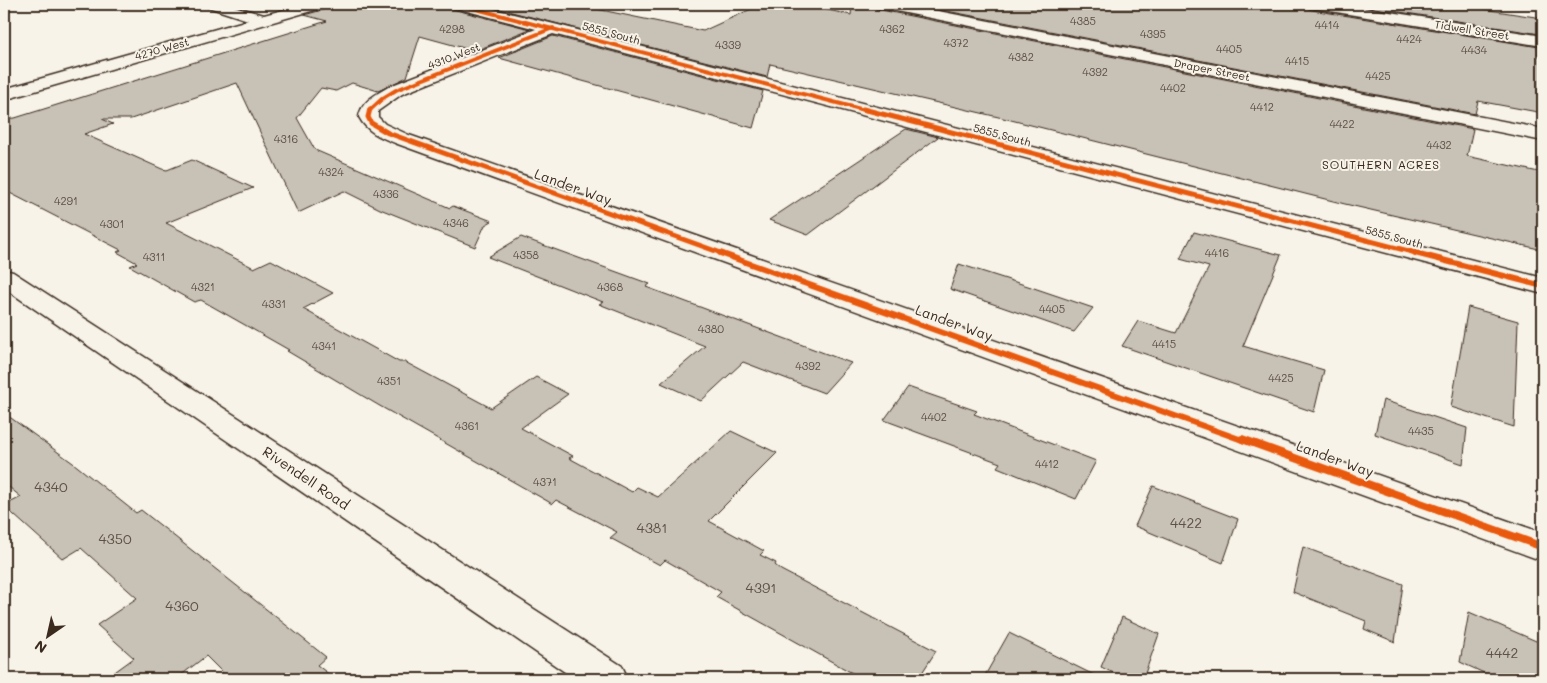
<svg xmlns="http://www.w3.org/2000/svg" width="1547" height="683" viewBox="0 0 1547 683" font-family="Mali,sans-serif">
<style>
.building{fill:#c8c1b6;stroke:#3b2a1e}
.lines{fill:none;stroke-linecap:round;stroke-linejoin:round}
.street-casing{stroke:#3b2a1e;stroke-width:3}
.street{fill:#f7f3e8;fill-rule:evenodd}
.cycleway-far3-casing{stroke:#f7f3e8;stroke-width:5.5}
.cycleway-far2-casing{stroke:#f7f3e8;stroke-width:8}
.cycleway-far1-casing{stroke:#f7f3e8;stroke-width:9}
.cycleway-casing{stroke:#f7f3e8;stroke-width:11}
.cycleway-far3{stroke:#e8590c;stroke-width:4}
.cycleway-far2{stroke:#e8590c;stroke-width:5}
.cycleway-far1{stroke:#e8590c;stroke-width:6}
.cycleway{stroke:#e8590c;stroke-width:8}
.labels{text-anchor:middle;stroke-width:4;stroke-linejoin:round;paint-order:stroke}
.number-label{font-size:11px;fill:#5e5044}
.far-street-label{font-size:11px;fill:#3b2a1e;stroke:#f7f3e8}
.far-neighbourhood-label{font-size:12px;letter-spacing:1px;fill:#3b2a1e;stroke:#f7f3e8}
.street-label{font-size:14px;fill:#3b2a1e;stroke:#f7f3e8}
.near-number-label{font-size:14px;fill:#5e5044}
</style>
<rect width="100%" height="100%" fill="#f7f3e8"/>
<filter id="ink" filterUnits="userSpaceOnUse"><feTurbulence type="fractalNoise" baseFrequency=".02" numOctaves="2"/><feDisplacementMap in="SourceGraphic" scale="10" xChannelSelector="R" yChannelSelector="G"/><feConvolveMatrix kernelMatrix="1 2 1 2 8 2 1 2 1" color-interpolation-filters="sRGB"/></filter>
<g filter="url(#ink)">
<g class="building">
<path d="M 329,4 L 448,4 L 452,9 L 530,29 L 475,51 L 420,36 L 407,77 L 378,91 L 352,83 L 336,91 L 321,88 L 297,118 L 315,150 L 450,208 L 453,206 L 492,221 L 485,225 L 475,247 L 380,209 L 344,191 L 298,213 L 237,83 L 131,119 L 102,119 L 113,124 L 84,134 L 162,169 L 167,170 L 192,160 L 253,188 L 166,223 L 254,268 L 271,260 L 333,293 L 303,309 L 399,362 L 405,362 L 491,408 L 536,377 L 568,394 L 521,428 L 573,456 L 569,458 L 632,492 L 637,487 L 658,497 L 731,431 L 777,453 L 709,521 L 764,551 L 760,555 L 776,563 L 775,565 L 781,570 L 936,651 L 918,679 L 863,679 L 716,597 L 721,592 L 665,560 L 660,565 L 610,538 L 617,532 L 556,500 L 552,504 L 549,502 L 378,405 L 287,351 L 289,350 L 201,300 L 194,302 L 130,266 L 137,263 L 117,252 L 121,250 L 4,190 L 4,119 L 15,118 L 327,21 L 304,15 L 326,9 Z"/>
<path d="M 480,4 L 572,4 L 703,31 L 762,4 L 800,4 L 851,15 L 852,4 L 872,4 L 876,9 L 1473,129 L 1467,156 L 1543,173 L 1543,250 L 1345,204 L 1007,119 L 770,64 L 767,77 Z"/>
<path d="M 911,4 L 1303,4 L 1305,8 L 1312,10 L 1539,47 L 1538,56 L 1543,56 L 1543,113 L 1478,101 L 1475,114 Z"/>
<path d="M 1349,4 L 1450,4 L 1542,18 L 1540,34 Z"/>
<path d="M 553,36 L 763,91 L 753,128 L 499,58 Z"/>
<path d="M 906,129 L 938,137 L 808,235 L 769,220 Z"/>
<path d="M 1194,232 L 1281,255 L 1243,346 L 1324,370 L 1314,412 L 1122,346 L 1138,321 L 1176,333 L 1209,267 L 1180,259 Z"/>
<path d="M 521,237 L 650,284 L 646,287 L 851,363 L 824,393 L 743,362 L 701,401 L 661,383 L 705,346 L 599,304 L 603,302 L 488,257 Z"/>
<path d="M 959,264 L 1031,287 L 1093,308 L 1074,332 L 950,289 Z"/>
<path d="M 1468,307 L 1518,321 L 1514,427 L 1451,407 Z"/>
<path d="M 908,387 L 977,411 L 974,414 L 1096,461 L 1076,499 L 997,467 L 1000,463 L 884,420 Z"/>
<path d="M 1383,400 L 1467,428 L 1463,464 L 1375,434 Z"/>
<path d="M 4,413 L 73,463 L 136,513 L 141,510 L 251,597 L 326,657 L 317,665 L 335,679 L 229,679 L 206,656 L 176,679 L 105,679 L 134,658 L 97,625 L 137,598 L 81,548 L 63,559 L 4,506 L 21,497 L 4,483 Z"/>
<path d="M 1153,486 L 1238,519 L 1223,563 L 1135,526 Z"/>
<path d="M 1303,547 L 1403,584 L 1395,642 L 1364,629 L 1366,621 L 1293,592 Z"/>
<path d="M 1469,612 L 1543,644 L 1543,679 L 1497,679 L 1460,662 Z"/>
<path d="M 1122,617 L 1159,634 L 1143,679 L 1126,679 L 1101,667 Z"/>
<path d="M 1009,633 L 1102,679 L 983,679 Z"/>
</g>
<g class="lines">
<defs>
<g id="street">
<path d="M 206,4 L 227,4 L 264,15 L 305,4 L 327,4 L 325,7 L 4,100 L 4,89 L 248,20 L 208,7 Z"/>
<path d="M 450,4 L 473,4 L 558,25 L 1543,278 L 1543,294 L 553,34 L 402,94 L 378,111 L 378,117 L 385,124 L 409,135 L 1543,533 L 1543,561 L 395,143 C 380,137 367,132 359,117 C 361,101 377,94 390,86 L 536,29 L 452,7 Z"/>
<path d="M 874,4 L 902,4 L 1543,129 L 1543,141 L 881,8 L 876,7 Z"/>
<path d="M 1305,4 L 1338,4 L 1543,36 L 1543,46 L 1312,8 L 1307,7 Z"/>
<path d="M 4,270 L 13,272 L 622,666 L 628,679 L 575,679 L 4,288 Z"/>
</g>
</defs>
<use href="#street" class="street-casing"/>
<use href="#street" class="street"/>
<defs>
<g id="cycleway-far3">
<path d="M 457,4 L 868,111"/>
<path d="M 369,111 L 383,98 L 396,90 L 553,28"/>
</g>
<g id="cycleway-far2">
<path d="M 370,109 L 368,117 L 371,123 L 388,133 L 724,254"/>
<path d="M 863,109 L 1420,254"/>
</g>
<g id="cycleway-far1">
<path d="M 720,253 L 1245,441"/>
<path d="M 1415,253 L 1543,286"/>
</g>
<path id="cycleway" d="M 1242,439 L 1543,547"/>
</defs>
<use href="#cycleway-far3" class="cycleway-far3-casing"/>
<use href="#cycleway-far2" class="cycleway-far2-casing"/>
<use href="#cycleway-far1" class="cycleway-far1-casing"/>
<use href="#cycleway" class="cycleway-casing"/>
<use href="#cycleway-far3" class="cycleway-far3"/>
<use href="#cycleway-far2" class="cycleway-far2"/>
<use href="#cycleway-far1" class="cycleway-far1"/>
<use href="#cycleway" class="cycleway"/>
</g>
</g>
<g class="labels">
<g class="number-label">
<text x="1083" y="25">4385</text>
<text x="1327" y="29">4414</text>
<text x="452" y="33">4298</text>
<text x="892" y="33">4362</text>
<text x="1153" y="38">4395</text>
<text x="1409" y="43">4424</text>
<text x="956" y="47">4372</text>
<text x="728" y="49">4339</text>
<text x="1229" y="53">4405</text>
<text x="1474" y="54">4434</text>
<text x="1021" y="61">4382</text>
<text x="1297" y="65">4415</text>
<text x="1095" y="76">4392</text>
<text x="1378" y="80">4425</text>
<text x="1173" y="92">4402</text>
<text x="1262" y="111">4412</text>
<text x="1342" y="128">4422</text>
<text x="286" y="143">4316</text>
<text x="1439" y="149">4432</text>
<text x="331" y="176">4324</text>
<text x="386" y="198">4336</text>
<text x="66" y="205">4291</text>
<text x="456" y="227">4346</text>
<text x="112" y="228">4301</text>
<text x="1217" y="257">4416</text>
<text x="526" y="259">4358</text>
<text x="154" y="261">4311</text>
<text x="203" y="291">4321</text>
<text x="610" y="291">4368</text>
<text x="274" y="308">4331</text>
<text x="1052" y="313">4405</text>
<text x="711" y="333">4380</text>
<text x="1164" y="348">4415</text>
<text x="324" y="350">4341</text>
<text x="808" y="370">4392</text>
<text x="1281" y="382">4425</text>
<text x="389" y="385">4351</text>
<text x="934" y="421">4402</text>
<text x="467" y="430">4361</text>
<text x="1421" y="435">4435</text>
<text x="1047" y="468">4412</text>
<text x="545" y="486">4371</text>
</g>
<g class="far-street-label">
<text transform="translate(1472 30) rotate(9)" y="4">Tidwell Street</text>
<text transform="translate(611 33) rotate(15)" y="4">5855 South</text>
<text transform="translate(162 49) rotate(-16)" y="4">4270 West</text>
<text transform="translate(454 56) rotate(-21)" y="4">4310 West</text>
<text transform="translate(1212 70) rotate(11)" y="4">Draper Street</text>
<text transform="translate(1002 135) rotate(15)" y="4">5855 South</text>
<text transform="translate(1394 237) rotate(15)" y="4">5855 South</text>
</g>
<g class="far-neighbourhood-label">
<text x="1381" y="169">SOUTHERN ACRES</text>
</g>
<g class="street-label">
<text transform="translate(573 187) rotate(20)" y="5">Lander Way</text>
<text transform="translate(954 323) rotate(20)" y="5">Lander Way</text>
<text transform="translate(1335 459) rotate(20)" y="5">Lander Way</text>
<text transform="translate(306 478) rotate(34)" y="5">Rivendell Road</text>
</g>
<g class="near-number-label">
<text x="51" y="492">4340</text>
<text x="1186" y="528">4422</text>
<text x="652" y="533">4381</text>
<text x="115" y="544">4350</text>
<text x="761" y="593">4391</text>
<text x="182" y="611">4360</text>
<text x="1502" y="658">4442</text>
</g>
</g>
<rect width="1547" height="683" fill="none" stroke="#f7f3e8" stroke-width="20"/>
<rect x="10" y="10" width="1527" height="663" fill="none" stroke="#3b2a1e" stroke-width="2" filter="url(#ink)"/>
<g transform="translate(48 636) rotate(214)" stroke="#f7f3e8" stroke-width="4" paint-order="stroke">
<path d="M0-4L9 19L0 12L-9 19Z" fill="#3b2a1e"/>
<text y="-8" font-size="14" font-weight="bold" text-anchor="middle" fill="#3b2a1e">N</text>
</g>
</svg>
